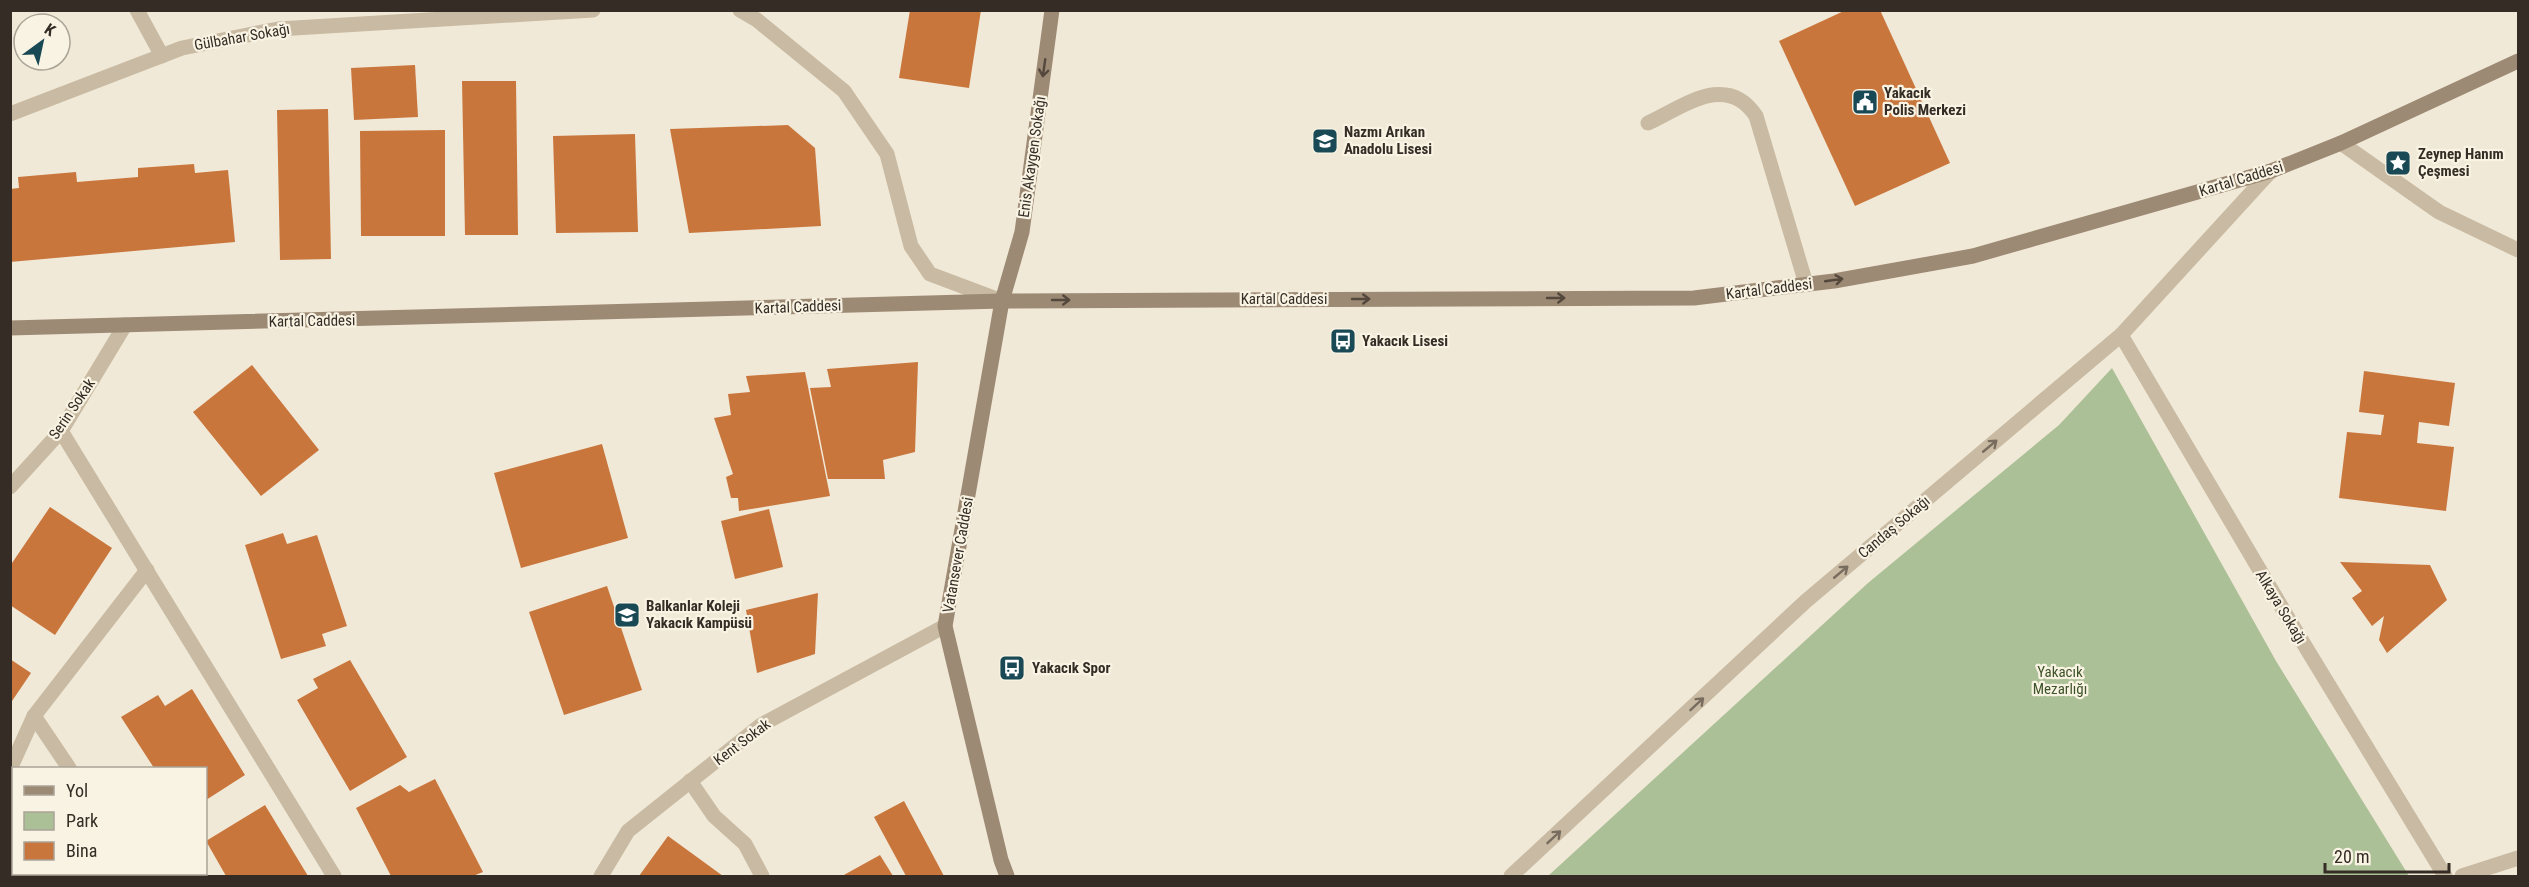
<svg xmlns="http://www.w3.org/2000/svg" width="2529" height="887" viewBox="0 0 2529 887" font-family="'Roboto Condensed',sans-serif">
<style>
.green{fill:#acc097}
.building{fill:#c9763d}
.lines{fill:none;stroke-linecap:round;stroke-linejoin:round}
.service{stroke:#c9bba3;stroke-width:15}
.minor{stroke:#c9bba3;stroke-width:15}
.secondary{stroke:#9d8a75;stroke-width:15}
.oneway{stroke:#54483d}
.oneway2{stroke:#776c5e}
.labels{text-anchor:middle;stroke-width:4.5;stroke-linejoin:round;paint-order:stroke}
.street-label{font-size:15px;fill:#342c25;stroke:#f9f3e3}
.poi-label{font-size:15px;font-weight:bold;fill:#342c25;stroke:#f9f3e3;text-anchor:start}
.park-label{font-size:15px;fill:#3d5329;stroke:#f9f3e3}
</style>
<rect width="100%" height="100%" fill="#f1e9d7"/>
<path class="green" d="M 2112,368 L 2276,661 L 2409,876 L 1548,876 L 1868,583 L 2059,425 Z"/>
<g class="building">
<path d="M 910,10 L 981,10 L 969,88 L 899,78 Z"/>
<path d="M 1846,10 L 1880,10 L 1950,163 L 1855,206 L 1779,41 Z"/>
<path d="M 415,65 L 418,117 L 354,120 L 351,68 Z"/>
<path d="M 462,81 L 516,81 L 518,235 L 465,235 Z"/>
<path d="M 328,109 L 331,259 L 280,260 L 277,110 Z"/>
<path d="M 788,125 L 815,148 L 821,226 L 689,233 L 670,129 Z"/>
<path d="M 445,130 L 445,236 L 361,236 L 360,131 Z"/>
<path d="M 635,134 L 638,232 L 556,233 L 553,136 Z"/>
<path d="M 194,164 L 195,173 L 228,170 L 235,242 L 10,262 L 10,189 L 19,188 L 18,177 L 76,172 L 77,182 L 138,177 L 138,168 Z"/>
<path d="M 918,362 L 915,452 L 883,460 L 885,479 L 828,479 L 810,388 L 831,387 L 827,369 Z"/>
<path d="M 252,365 L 319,450 L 261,496 L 193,412 Z"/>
<path d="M 2364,371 L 2455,383 L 2449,426 L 2419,422 L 2417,443 L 2454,447 L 2446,511 L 2339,498 L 2347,432 L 2381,435 L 2384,415 L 2359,412 Z"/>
<path d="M 805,372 L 830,496 L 739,511 L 738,498 L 731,498 L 726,477 L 733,474 L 714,418 L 731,415 L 728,394 L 750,392 L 746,376 Z"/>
<path d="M 602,444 L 628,538 L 521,568 L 494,473 Z"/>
<path d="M 50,507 L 112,548 L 55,635 L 10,605 L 10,566 Z"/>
<path d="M 769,509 L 783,567 L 735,579 L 721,521 Z"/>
<path d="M 283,533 L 287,544 L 317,535 L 347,626 L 322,634 L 326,646 L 281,659 L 245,545 Z"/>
<path d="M 2340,562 L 2430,565 L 2447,600 L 2387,653 L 2379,640 L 2384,616 L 2372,626 L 2352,598 L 2362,591 Z"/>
<path d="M 607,586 L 642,690 L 564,715 L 529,612 Z"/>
<path d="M 818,593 L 815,654 L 757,673 L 746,610 Z"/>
<path d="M 10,659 L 31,673 L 10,704 Z"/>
<path d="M 350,660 L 407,757 L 350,791 L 297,700 L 318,688 L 313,679 Z"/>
<path d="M 192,689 L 245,775 L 206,800 L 206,768 L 154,768 L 121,717 L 158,695 L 165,706 Z"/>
<path d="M 435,779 L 483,872 L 473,876 L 391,876 L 356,808 L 400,785 L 409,792 Z"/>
<path d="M 904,801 L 944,876 L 906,876 L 874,817 Z"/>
<path d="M 265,805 L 308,876 L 226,876 L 206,841 Z"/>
<path d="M 668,836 L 723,876 L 639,876 Z"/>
<path d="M 14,852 L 14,874 L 34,874 L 35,876 L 10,876 L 10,853 Z"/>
<path d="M 880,855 L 893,876 L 842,876 Z"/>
</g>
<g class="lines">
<g class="service">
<path d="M 1648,123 C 1684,106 1727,72 1756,116 L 1806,284"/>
<path d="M 690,781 L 714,816 L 745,844 L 762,876"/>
</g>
<g class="minor">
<path d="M 137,10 L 162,56"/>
<path d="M 740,10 L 757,20 L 844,91 L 887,154 L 911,246 L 930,274 L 1002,301"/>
<path d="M 10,114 L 182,48 L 278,29 L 593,10"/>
<path d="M 2341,143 L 2439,212 L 2518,250"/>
<path d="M 2121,335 L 2288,618 L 2445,876"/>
<path d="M 61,431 L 334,876"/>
<path d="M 10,487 L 61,431 L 125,325"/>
<path d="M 34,716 L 69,768"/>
<path d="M 10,769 L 34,716 L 147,570"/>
<path d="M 138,874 L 140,876"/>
<path d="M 601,876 L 628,831 L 761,725 L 945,626"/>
<path d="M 1511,876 L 1806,601 L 2121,335 L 2271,171"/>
<path d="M 2462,876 L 2518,858"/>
</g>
<g class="secondary">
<path d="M 10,328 L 1002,301 L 1694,298 L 1834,281 L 1973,256 L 2271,171 L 2341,143 L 2518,61"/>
<path d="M 1007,876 L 1001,860 L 945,626 L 1002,301 L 1022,232 L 1052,10"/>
</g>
</g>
<defs><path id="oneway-shaft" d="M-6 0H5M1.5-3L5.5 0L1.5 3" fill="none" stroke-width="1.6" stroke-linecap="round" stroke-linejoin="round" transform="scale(1.5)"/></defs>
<g class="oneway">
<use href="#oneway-shaft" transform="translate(1044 68) rotate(98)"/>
<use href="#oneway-shaft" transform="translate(1834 280) rotate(-8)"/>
<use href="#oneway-shaft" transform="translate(1556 298)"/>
<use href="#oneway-shaft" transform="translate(1361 299)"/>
<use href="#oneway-shaft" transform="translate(1061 300)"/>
</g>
<g class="oneway2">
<use href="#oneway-shaft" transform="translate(1990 446) rotate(-40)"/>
<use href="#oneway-shaft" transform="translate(1841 572) rotate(-40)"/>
<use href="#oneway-shaft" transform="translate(1697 704) rotate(-43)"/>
<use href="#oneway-shaft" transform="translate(1554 837) rotate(-43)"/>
</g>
<defs>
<symbol id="civic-square" viewBox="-11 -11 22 22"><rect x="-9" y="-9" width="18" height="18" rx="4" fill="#1a4956" stroke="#f9f3e3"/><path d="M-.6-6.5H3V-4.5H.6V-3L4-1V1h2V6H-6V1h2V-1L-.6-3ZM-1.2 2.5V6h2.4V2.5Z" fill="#fff"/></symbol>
<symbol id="school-square" viewBox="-11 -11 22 22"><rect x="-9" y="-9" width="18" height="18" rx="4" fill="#1a4956" stroke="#f9f3e3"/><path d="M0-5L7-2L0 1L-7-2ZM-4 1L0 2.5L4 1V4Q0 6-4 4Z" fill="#fff"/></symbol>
<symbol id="sight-square" viewBox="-11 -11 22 22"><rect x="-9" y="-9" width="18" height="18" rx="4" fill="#1a4956" stroke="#f9f3e3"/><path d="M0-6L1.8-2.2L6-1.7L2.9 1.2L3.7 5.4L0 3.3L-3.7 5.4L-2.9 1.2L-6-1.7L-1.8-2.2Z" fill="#fff"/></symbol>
<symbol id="bus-square" viewBox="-11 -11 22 22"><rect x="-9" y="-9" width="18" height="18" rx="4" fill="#1a4956" stroke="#f9f3e3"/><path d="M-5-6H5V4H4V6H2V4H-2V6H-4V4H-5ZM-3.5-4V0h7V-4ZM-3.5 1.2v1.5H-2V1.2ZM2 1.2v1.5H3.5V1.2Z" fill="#fff"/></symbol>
</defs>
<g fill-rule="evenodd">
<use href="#civic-square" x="1850" y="87" width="30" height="30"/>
<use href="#school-square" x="1310" y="126" width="30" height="30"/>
<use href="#sight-square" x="2383" y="148" width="30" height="30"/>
<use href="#bus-square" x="1328" y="326" width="30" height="30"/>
<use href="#school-square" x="612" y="600" width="30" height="30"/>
<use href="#bus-square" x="997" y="653" width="30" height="30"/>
</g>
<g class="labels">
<g class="street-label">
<text transform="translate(242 37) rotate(-10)" y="5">Gülbahar Sokağı</text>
<text transform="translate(1032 157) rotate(-82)" y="5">Enis Akaygen Sokağı</text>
<text transform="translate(2241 179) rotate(-17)" y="5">Kartal Caddesi</text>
<text transform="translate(1769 289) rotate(-7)" y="5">Kartal Caddesi</text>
<text x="1284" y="304">Kartal Caddesi</text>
<text transform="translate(798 307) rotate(-2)" y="5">Kartal Caddesi</text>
<text transform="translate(312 321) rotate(-1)" y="5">Kartal Caddesi</text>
<text transform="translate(72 409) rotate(-56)" y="5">Serin Sokak</text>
<text transform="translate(1894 527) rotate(-40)" y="5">Candaş Sokağı</text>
<text transform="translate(958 555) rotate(-80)" y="5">Vatansever Caddesi</text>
<text transform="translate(2281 607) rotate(59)" y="5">Alkaya Sokağı</text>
<text transform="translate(742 742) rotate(-37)" y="5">Kent Sokak</text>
</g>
<g class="poi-label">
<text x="1884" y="98">Yakacık<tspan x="1884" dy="17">Polis Merkezi</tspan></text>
<text x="1344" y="137">Nazmı Arıkan<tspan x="1344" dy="17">Anadolu Lisesi</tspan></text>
<text x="2418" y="159">Zeynep Hanım<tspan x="2418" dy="17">Çeşmesi</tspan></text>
<text x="1362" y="346">Yakacık Lisesi</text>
<text x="646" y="611">Balkanlar Koleji<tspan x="646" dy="17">Yakacık Kampüsü</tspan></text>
<text x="1032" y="673">Yakacık Spor</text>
</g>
<g class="park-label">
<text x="2060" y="677">Yakacık<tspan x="2060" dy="17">Mezarlığı</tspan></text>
</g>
</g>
<rect width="2529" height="887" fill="none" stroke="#342c25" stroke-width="24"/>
<rect x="12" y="767" width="195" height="108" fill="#f9f3e3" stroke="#aaa397" stroke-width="1.5"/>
<rect x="24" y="786" width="30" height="9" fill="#9d8a75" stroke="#aaa397" stroke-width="1.5"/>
<text x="66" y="797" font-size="18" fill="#342c25">Yol</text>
<rect x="24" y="812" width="30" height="18" fill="#acc097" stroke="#aaa397" stroke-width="1.5"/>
<text x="66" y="827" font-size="18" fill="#342c25">Park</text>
<rect x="24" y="842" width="30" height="18" fill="#c9763d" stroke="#aaa397" stroke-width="1.5"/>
<text x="66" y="857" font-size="18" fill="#342c25">Bina</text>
<g transform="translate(42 42) rotate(33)"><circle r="28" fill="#f9f3e3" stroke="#aaa397" stroke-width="1.5"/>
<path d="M0-4.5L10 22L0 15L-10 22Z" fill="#1a4956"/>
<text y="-9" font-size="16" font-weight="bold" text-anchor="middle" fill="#342c25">K</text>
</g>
<path d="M2325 863v9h124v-9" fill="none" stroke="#342c25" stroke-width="3"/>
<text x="2334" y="863" font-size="18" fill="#342c25" stroke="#f9f3e3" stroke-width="4.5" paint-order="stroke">20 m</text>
</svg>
